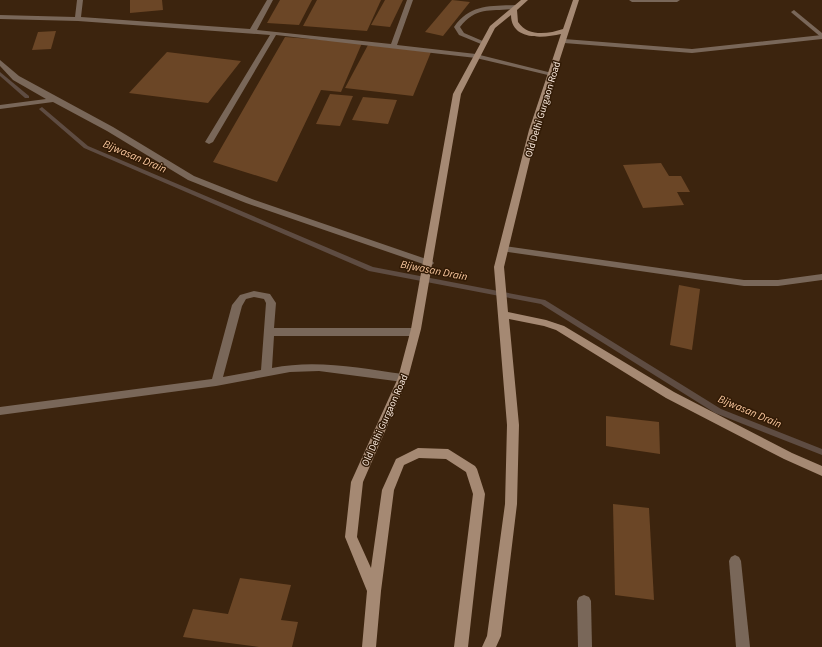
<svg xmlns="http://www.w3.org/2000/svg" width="822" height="647" viewBox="0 0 822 647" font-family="'Source Sans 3',sans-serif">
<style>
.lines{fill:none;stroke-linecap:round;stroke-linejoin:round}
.stream{fill:#5e4c42;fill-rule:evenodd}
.building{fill:#6b4626}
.lane{fill:#796759;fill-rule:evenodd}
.street{fill:#796759;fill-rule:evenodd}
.secondary{fill:#a58973;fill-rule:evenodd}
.labels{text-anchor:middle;stroke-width:3;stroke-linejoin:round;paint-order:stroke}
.street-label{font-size:10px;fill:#f9e8dc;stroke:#311a05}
.water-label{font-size:11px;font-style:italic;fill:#fbc9a0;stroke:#311a05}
</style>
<rect width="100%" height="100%" fill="#3c240e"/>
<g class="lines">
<g class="stream">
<path d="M 0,72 L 29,96 L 29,98 L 25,98 L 0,76 Z"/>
<path d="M 42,107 L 88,146 L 373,267 L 545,300 L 721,409 L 822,449 L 822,455 L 715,413 L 541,304 L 369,271 L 84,148 L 40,110 L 39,109 Z"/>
</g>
</g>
<g class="building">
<path d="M 130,0 L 162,0 L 163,10 L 130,13 Z"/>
<path d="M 280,0 L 312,0 L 299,25 L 267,23 Z"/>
<path d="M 317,0 L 381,0 L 367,31 L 303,26 Z"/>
<path d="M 385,0 L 403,0 L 390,27 L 371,25 Z"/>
<path d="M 452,0 L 470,2 L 443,36 L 425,32 Z"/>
<path d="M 56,31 L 51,49 L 32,50 L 38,32 Z"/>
<path d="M 285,37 L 362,43 L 341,92 L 321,90 L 277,182 L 213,162 Z"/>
<path d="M 368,45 L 431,52 L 413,96 L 345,88 Z"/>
<path d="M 167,52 L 241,61 L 208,103 L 129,93 Z"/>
<path d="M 330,94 L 353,96 L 340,126 L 316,124 Z"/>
<path d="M 363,97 L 397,100 L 388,124 L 352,120 Z"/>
<path d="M 661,163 L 669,176 L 681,176 L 690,192 L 677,192 L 684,205 L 643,208 L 623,165 Z"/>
<path d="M 679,285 L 700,289 L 692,350 L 670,345 Z"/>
<path d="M 606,416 L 659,422 L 660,454 L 606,446 Z"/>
<path d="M 613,504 L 649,508 L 654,600 L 615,595 Z"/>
<path d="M 240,578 L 291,585 L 281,620 L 298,622 L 292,647 L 259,647 L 183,637 L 193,609 L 228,614 Z"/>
</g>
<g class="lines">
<g class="lane">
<path d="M 77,0 L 83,0 L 81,17 L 250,29 L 267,0 L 273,0 L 257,30 L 391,44 L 407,0 L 413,0 L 397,45 L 476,54 L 556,74 L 552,76 L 476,58 L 276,35 L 213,142 L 209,144 L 205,142 L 270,35 L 78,21 L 0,19 L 0,15 L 75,17 Z"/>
<path d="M 629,0 L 680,0 L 677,2 L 632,2 Z"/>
<path d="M 516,5 L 518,6 L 518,8 C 494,13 478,4 460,27 L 464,33 L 485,42 L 485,44 L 481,44 L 459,35 L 454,27 C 470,4 490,6 516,5 Z"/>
<path d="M 822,35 L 822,39 L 692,53 L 564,43 L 561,41 L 564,39 L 692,49 Z"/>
<path d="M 504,246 L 744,280 L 778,280 L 822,274 L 822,280 L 778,286 L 744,286 L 501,251 L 499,249 Z"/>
<path d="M 254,291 L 270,294 L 276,303 L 274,328 L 415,328 L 420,332 L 415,336 L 274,336 L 272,368 C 316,359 359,368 403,374 L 407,375 L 408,378 L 407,381 L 403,382 L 319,371 L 290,372 L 216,386 L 0,415 L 0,407 L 212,379 L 232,305 L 240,295 ZM 254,297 L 264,299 L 266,303 L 261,370 L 223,377 L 242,306 L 246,299 Z"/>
<path d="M 735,555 L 739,557 L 741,561 L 750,647 L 736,647 L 729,561 L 731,557 Z"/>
<path d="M 584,595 L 589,597 L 591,601 L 592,647 L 578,647 L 577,601 L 579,597 Z"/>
</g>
<g class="street">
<path d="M 794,10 L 822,33 L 822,38 L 792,13 L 791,12 Z"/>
<path d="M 0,60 L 19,76 L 113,127 L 194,176 L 252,199 L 432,261 L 434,263 L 432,265 L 426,265 L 246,203 L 188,180 L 107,131 L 53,102 L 0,109 L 0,105 L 46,99 L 13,80 L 0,66 Z"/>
</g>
<path class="secondary" d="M 521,0 L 528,0 L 517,10 L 518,22 C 528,37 548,34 563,29 L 573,0 L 579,0 L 537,130 L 504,267 L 508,312 L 546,320 L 564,326 L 674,392 L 792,453 L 822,466 L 822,476 L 784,459 L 666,398 L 556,330 L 544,326 L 509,319 L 519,425 L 517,504 L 501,636 L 496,647 L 482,647 L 487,636 L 505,504 L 507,425 L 494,267 L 529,130 L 561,34 C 544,38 511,41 511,15 L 495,28 L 461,94 L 421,329 L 408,378 L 363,482 L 357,537 L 371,568 L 382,490 L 396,459 L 418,448 L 448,449 L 475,466 L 477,469 L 485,494 L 468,647 L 454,647 L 473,494 L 466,472 L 446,459 L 419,458 L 404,465 L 394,490 L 381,591 L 376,647 L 362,647 L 367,591 L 345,537 L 351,482 L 398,378 L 411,329 L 453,94 L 490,26 Z"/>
</g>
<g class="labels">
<g class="street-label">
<text transform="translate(542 109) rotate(-73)" y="4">Old Delhi Gurgaon Road</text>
<text transform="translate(384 420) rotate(-66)" y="4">Old Delhi Gurgaon Road</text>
</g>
<g class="water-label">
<text transform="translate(135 156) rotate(23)" y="4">Bijwasan Drain</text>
<text transform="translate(434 270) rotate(11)" y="4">Bijwasan Drain</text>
<text transform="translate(750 411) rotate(23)" y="4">Bijwasan Drain</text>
</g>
</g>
</svg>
